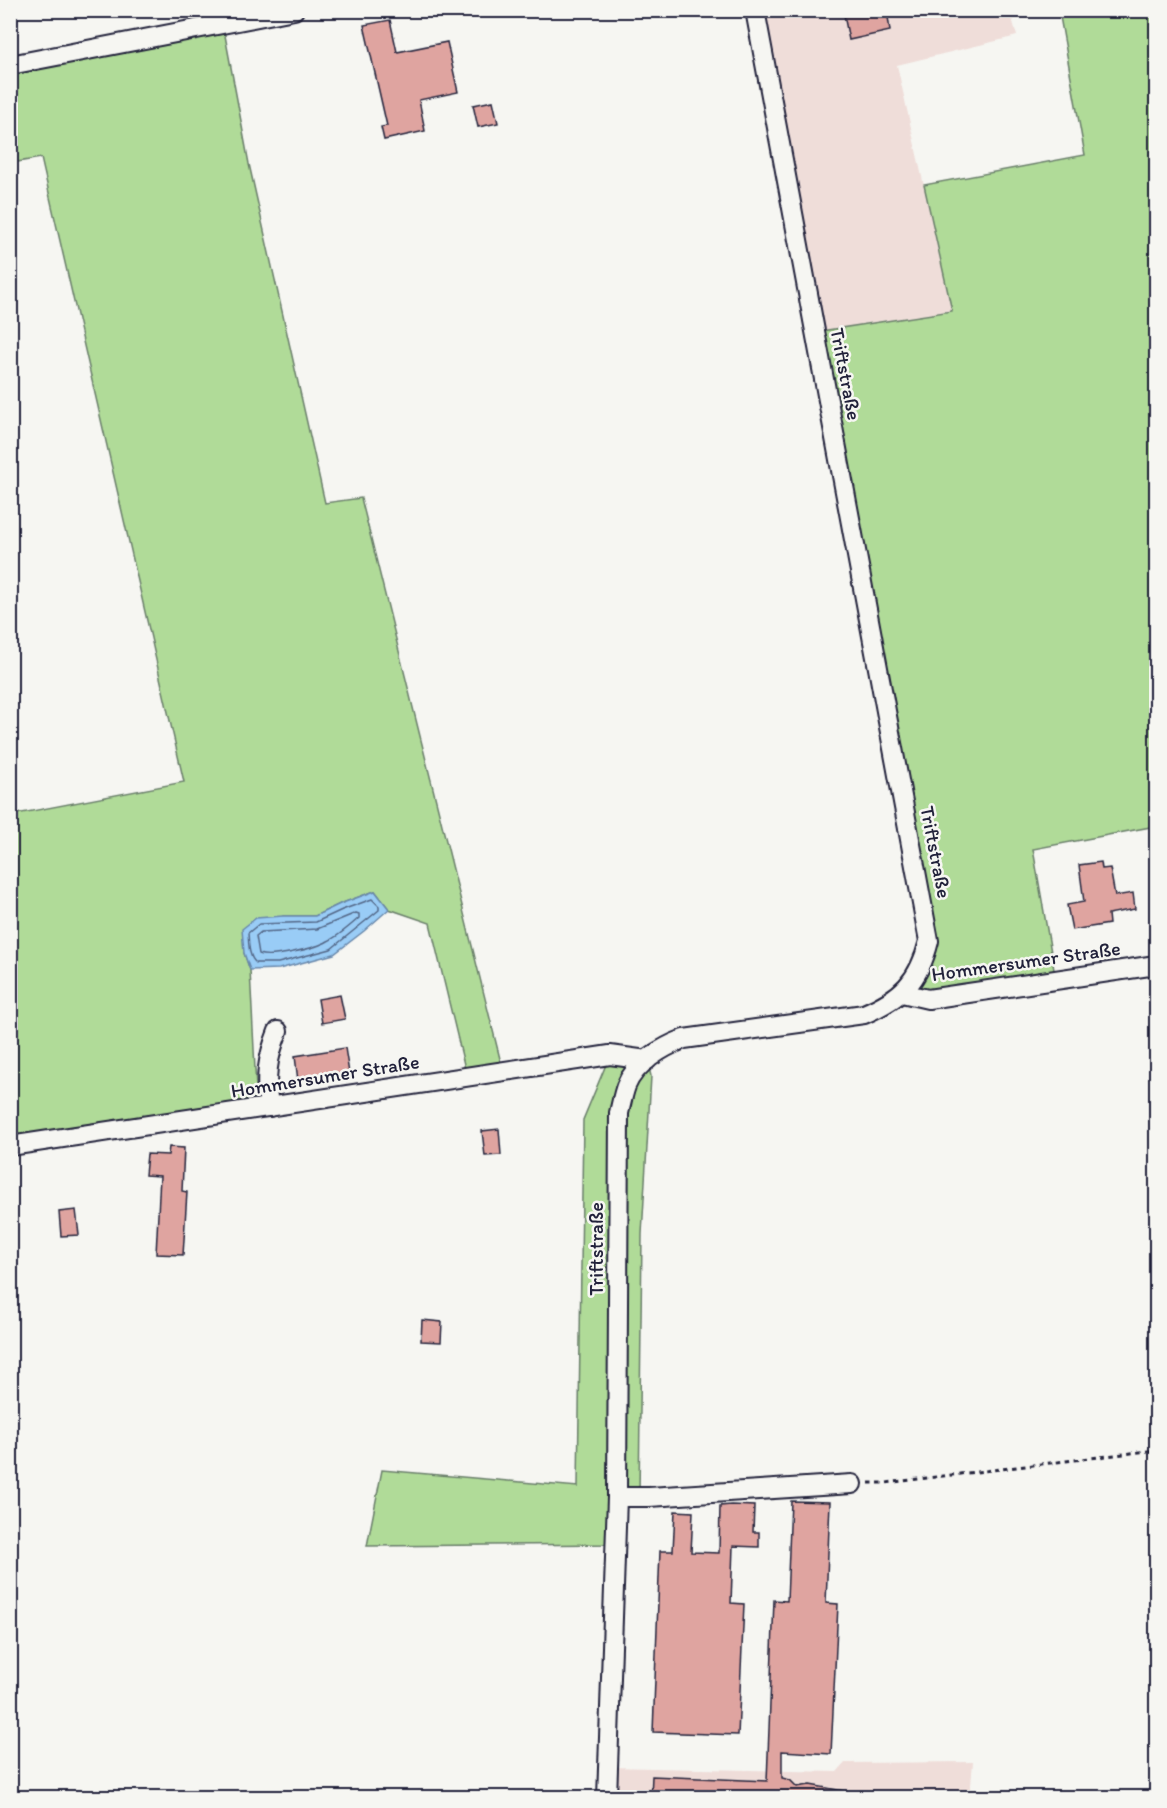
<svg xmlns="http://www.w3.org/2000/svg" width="1167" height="1808" viewBox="0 0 1167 1808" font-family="Itim,sans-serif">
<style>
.built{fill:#efddd9}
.green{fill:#b0db98;stroke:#697e6a;stroke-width:1.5}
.water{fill:#99ccf6;stroke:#6988ab;stroke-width:1.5}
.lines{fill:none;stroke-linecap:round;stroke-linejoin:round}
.shore{stroke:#526686;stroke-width:1.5}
.building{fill:#dfa4a0;stroke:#22223b;stroke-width:1.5}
.minor-casing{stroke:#22223b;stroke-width:22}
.path{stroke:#22223b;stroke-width:3;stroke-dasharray:4.5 4.5;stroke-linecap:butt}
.minor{stroke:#f6f6f2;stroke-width:18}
.labels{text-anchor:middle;stroke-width:5;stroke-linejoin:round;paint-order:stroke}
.street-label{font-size:20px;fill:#22223b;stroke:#f6f6f2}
</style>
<rect width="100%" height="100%" fill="#f6f6f2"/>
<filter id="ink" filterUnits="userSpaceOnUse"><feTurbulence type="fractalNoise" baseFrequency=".0167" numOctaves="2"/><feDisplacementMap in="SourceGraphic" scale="12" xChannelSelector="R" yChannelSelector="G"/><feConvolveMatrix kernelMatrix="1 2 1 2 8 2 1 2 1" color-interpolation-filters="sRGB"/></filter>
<g filter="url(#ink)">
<g class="built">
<path d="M 755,11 L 1010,11 L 1017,36 L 897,65 L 952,311 L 815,332 Z"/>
<path d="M 973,1762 L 970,1797 L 607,1798 L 608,1767 L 837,1772 L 845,1763 Z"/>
</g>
<g class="green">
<path d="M 1059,11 L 1156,11 L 1156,828 L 1156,826 L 1033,849 L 1056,981 L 902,993 L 925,958 L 815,332 L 952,311 L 924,185 L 1085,155 Z"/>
<path d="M 224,30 L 249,164 L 325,503 L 361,498 L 503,1071 L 467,1077 L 430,923 L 389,909 L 375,891 L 340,904 L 315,916 L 283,916 L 244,953 L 250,970 L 257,1109 L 11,1146 L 11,815 L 184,782 L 41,158 L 11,163 L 11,72 Z"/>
<path d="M 610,1055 L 647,1060 L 651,1076 L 642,1234 L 639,1497 L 617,1498 L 616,1544 L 367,1546 L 382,1470 L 578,1487 L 583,1120 Z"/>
</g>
<path class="water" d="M 375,891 L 389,909 L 364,931 L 334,954 L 279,969 L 250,970 L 244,953 L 242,929 L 256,918 L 283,916 L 315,916 L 340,904 Z"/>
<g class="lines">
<g class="shore">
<path d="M 372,899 L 379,906 L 379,910 L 331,949 L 278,963 L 256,963 C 248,956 249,943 248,933 L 259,924 L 316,922 L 342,910 Z"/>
<path d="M 356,913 L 359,914 L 359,918 C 350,926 339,936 328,941 C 317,948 270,959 259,954 L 256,936 L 261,932 L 317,929 Z"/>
</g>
</g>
<g class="building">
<path d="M 843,10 L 887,10 L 890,31 L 849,40 Z"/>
<path d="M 390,20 L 397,52 L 447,42 L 458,92 L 419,100 L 425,131 L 384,140 L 381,127 L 387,126 L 364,25 Z"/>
<path d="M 493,101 L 498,123 L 478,127 L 473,105 Z"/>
<path d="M 1101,862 L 1102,869 L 1110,868 L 1115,896 L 1133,893 L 1135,909 L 1108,914 L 1109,924 L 1072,930 L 1067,905 L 1084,902 L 1079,865 Z"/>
<path d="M 340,995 L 345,1019 L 322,1023 L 318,999 Z"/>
<path d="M 345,1048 L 349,1073 L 298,1081 L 295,1056 Z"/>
<path d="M 499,1129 L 501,1155 L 485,1156 L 482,1131 Z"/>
<path d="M 169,1147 L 184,1148 L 182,1191 L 187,1192 L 183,1255 L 156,1254 L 160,1176 L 145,1175 L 147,1154 L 168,1155 Z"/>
<path d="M 76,1210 L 79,1235 L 61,1236 L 59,1212 Z"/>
<path d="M 422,1320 L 442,1322 L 441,1342 L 421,1341 Z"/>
<path d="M 791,1501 L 830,1502 L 826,1603 L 838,1604 L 831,1754 L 782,1751 L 782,1778 L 790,1780 L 797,1787 L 810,1785 L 843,1791 L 843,1797 L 651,1797 L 652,1776 L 767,1781 L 774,1600 L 787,1601 Z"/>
<path d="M 731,1505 L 754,1506 L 753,1532 L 759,1532 L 759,1547 L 733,1546 L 731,1603 L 744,1604 L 738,1735 L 653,1732 L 660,1551 L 673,1551 L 675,1511 L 693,1512 L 691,1552 L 719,1553 L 720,1506 Z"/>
</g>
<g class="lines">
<defs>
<g id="minor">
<path d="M 10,65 L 294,10"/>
<path d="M 902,993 L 928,999 L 1156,965"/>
<path d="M 269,1107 C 265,1077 267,1059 278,1031"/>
<path d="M 10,1146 L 610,1055 L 647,1060"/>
<path d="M 617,1497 L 649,1497 L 852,1484"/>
<path d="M 607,1798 L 617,1497 L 619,1113 C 621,1105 623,1094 626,1086 C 635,1063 663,1047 684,1039 L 864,1014 C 902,998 919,981 929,941 L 755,10"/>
</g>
</defs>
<use href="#minor" class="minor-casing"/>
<path class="path" d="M 869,1483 L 886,1483 L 1156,1450"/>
<use href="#minor" class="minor"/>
</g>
</g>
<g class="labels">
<g class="street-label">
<text transform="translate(846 374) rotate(79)" y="7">Triftstraße</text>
<text transform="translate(936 852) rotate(79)" y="7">Triftstraße</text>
<text transform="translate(1026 961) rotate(-8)" y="7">Hommersumer Straße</text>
<text transform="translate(325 1076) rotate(-9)" y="7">Hommersumer Straße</text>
<text transform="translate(596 1249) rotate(-90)" y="7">Triftstraße</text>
</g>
</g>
<rect width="1167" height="1808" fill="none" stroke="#f6f6f2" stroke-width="36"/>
<rect x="18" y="18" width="1131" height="1772" fill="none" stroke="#22223b" stroke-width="2" filter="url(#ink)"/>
</svg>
